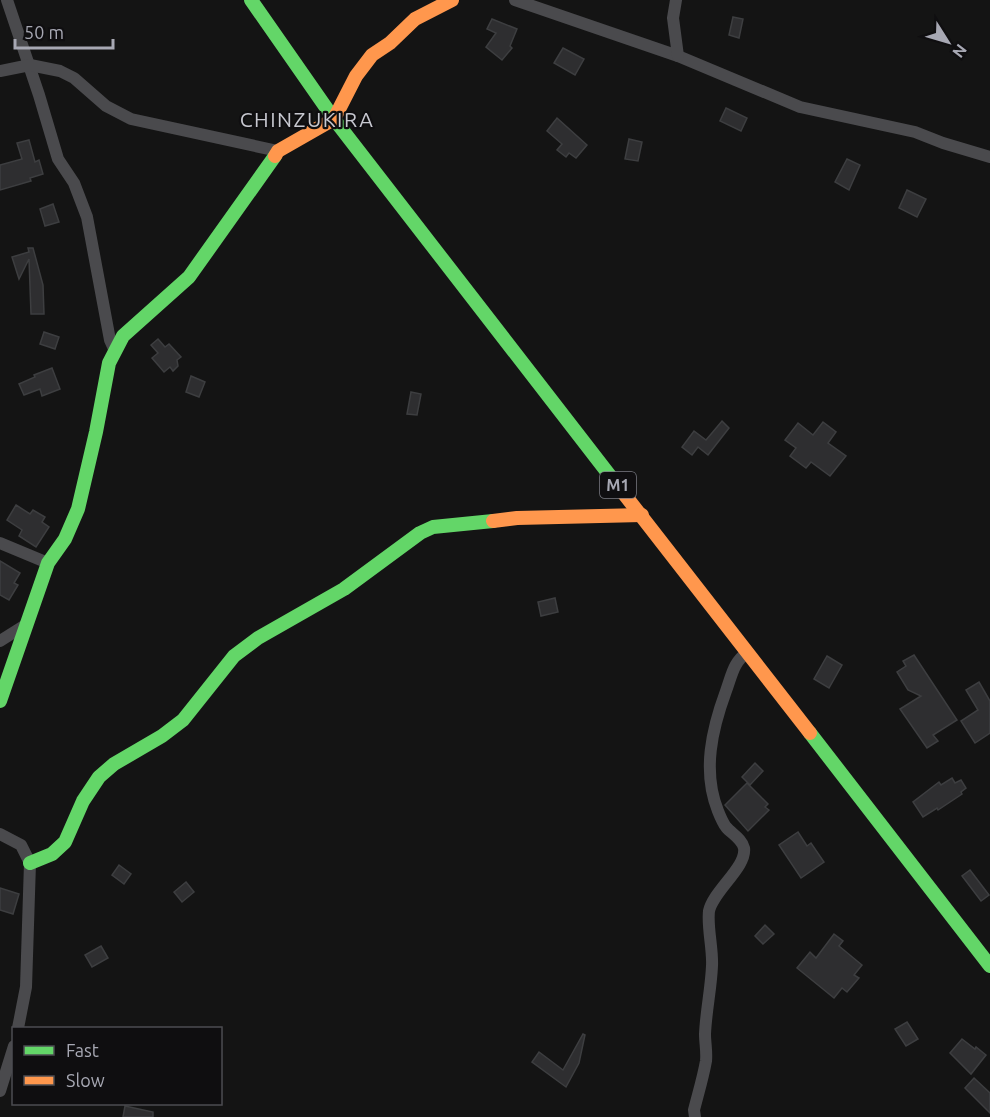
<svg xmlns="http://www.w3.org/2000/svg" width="990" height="1117" viewBox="0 0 990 1117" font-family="Ubuntu,sans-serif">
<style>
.building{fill:#2e2e30;stroke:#3d3e40;stroke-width:1.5}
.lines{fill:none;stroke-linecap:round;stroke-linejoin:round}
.street{stroke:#4a4a4d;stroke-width:12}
.fast{stroke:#63d668;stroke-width:14}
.slow{stroke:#ff974d;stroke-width:14}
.labels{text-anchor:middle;stroke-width:4.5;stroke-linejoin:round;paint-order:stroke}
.shield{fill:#0f0e10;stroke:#797a82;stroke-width:1.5}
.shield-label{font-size:16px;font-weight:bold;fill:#a7a8b3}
.quarter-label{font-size:21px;letter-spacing:1.5px;fill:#c7c8d0;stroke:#0f0e10}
</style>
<rect width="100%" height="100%" fill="#141414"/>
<g class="building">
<path d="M 733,17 L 743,19 L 739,38 L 729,35 Z"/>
<path d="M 492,19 L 517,29 L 510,46 L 512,48 L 502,60 L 486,47 L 496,33 L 487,29 Z"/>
<path d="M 563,48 L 584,59 L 575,75 L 554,63 Z"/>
<path d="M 726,108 L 747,118 L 741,131 L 720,121 Z"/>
<path d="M 557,118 L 587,145 L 576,158 L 569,153 L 566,157 L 557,150 L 562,144 L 547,131 Z"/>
<path d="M 629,139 L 642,142 L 638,161 L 625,159 Z"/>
<path d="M 29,140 L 35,162 L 39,160 L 43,174 L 30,178 L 31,181 L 0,190 L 0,165 L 22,159 L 17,143 Z"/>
<path d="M 847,159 L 860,165 L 849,190 L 835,182 Z"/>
<path d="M 907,190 L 926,199 L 917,217 L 899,208 Z"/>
<path d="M 53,204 L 59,222 L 45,226 L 40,209 Z"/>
<path d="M 28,248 L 33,248 L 43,285 L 44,314 L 31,314 L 29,259 L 19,279 L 12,257 L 29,252 Z"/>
<path d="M 44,332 L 59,337 L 55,349 L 40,344 Z"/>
<path d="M 158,339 L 165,347 L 169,344 L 181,357 L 177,360 L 178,366 L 173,371 L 170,367 L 164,372 L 152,358 L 158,353 L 151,345 Z"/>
<path d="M 52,368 L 60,389 L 42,396 L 40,389 L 24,395 L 19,384 L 35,377 L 34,375 Z"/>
<path d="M 191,376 L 205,382 L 199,397 L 186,392 Z"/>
<path d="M 411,392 L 421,394 L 417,415 L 407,414 Z"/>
<path d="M 722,421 L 729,428 L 708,455 L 698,447 L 692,455 L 682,447 L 694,431 L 706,440 Z"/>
<path d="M 823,422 L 836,432 L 828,443 L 846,456 L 830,476 L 811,462 L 806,468 L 790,456 L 796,448 L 785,440 L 798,423 L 813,435 Z"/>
<path d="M 16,505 L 30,514 L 33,510 L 45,517 L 42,522 L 49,527 L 36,547 L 19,536 L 22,530 L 7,520 Z"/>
<path d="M 0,561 L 20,573 L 14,583 L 18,585 L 9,600 L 0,595 Z"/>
<path d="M 555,598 L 558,612 L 541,616 L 538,602 Z"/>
<path d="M 914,655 L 957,720 L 933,735 L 938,741 L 927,748 L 900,709 L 921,696 L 908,690 L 897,672 L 906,666 L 903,661 Z"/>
<path d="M 827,656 L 842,665 L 829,688 L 814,679 Z"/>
<path d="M 979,682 L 990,701 L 990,733 L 975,743 L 961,721 L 978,710 L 966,690 Z"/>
<path d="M 755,763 L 763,771 L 750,785 L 742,777 Z"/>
<path d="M 952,778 L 955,783 L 961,780 L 966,788 L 961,792 L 962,794 L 938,810 L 937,808 L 923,817 L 913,802 L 939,782 L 941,785 Z"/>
<path d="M 747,783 L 768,804 L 765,807 L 769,810 L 748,831 L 725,805 Z"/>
<path d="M 798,832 L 807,846 L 811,843 L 824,862 L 801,878 L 779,845 Z"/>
<path d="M 119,865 L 131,874 L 124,884 L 112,875 Z"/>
<path d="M 970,870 L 989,895 L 981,901 L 962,876 Z"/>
<path d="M 186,882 L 194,892 L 182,902 L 174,892 Z"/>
<path d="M 0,888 L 19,894 L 13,914 L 0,910 Z"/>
<path d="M 765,925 L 774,934 L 763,944 L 755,936 Z"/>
<path d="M 834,934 L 843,941 L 839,946 L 862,965 L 854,975 L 859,978 L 847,992 L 842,988 L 834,998 L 797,968 L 810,952 L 816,958 Z"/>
<path d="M 101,946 L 108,958 L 92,967 L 85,955 Z"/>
<path d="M 907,1022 L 918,1039 L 906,1046 L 895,1029 Z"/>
<path d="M 583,1034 L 585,1035 L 579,1063 L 566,1087 L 532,1062 L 539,1052 L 563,1070 Z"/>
<path d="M 962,1039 L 975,1049 L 976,1047 L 986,1055 L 971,1074 L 950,1053 Z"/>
<path d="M 974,1078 L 990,1093 L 990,1113 L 965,1088 Z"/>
<path d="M 125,1106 L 153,1112 L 153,1117 L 123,1117 Z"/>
</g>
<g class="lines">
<g class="street">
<path d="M 7,0 L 39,95 L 58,159 L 74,183 L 87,217 L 110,340 L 115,351"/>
<path d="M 515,0 L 678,56 L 800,107 L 915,132 L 943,143 L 990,157"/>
<path d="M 676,0 L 673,18 L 678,56"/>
<path d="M 0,71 L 30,65 L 60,71 L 74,78 L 106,106 L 131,119 L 278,151"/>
<path d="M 0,543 L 48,563"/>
<path d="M 0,641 L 27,624"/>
<path d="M 0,834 L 21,845 L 30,863 L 26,987 L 18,1028"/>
<path d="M 0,1091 L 14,1046"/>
<path d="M 695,1117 L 694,1110 C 698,1094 703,1078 706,1061 C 707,1052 705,1043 705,1034 C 706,1011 711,989 712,966 C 713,949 707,927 709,911 C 713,891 747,867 744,848 C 742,839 732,834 726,827 C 723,823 720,816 718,811 C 702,771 712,729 726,691 C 732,675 733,662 748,652"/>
</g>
<g class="fast">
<path d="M 251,0 L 334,119 L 621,490"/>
<path d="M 0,701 L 48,563 L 65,539 L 78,509 L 96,432 L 109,363 L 123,336 L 189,277 L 275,156"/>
<path d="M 810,733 L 990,966"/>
<path d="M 30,863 L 52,854 L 65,842 L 83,801 L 99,777 L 114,764 L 162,736 L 183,720 L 234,656 L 258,638 L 344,589 L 420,533 L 433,527 L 493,521"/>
</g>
<g class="slow">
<path d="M 275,156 L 278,151 L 334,119 L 356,76 L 372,55 L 390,43 L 415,19 L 452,0"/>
<path d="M 621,490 L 810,733"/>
<path d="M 493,521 L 517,518 L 642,515"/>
</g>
</g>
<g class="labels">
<rect class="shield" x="600" y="472" width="36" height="26" rx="4.5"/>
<g class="shield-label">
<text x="618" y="491">M1</text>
</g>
<g class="quarter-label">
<text x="307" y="127">CHINZUKIRA</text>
</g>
</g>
<rect x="12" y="1027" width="210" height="78" fill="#0f0e10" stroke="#4c4c51" stroke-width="1.5"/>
<rect x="24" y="1046" width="30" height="9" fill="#63d668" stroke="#4c4c51" stroke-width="1.5"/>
<text x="66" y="1057" font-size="18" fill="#a7a8b3">Fast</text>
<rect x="24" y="1076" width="30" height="9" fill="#ff974d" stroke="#4c4c51" stroke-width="1.5"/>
<text x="66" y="1087" font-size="18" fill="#a7a8b3">Slow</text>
<g transform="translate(948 42) rotate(127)" stroke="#0f0e10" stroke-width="4.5" paint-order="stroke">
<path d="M0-4.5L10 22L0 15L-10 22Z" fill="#a7a8b3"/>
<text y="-9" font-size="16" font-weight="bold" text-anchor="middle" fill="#a7a8b3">N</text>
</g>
<path d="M15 39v9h98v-9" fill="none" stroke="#a7a8b3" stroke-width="3"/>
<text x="24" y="39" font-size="18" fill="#a7a8b3" stroke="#0f0e10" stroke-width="4.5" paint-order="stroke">50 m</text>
</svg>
